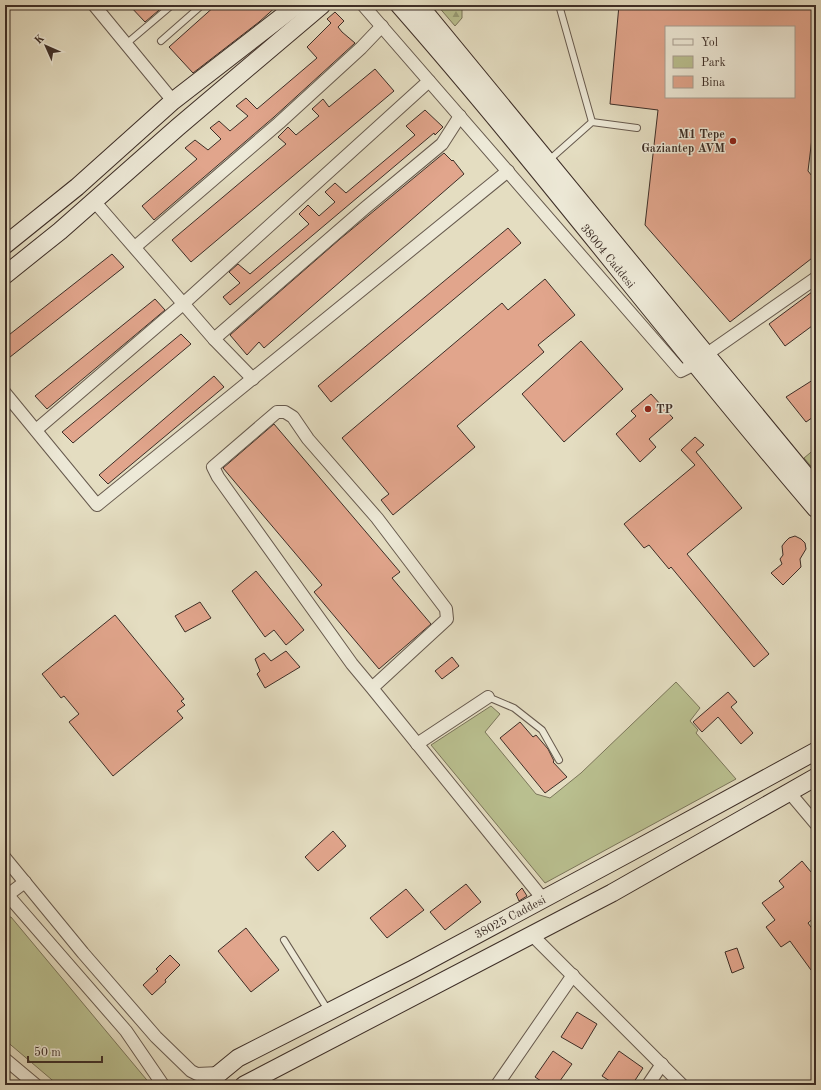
<svg xmlns="http://www.w3.org/2000/svg" width="821" height="1090" viewBox="0 0 821 1090" font-family="'Old Standard TT',serif">
<style>
.green{fill:#b9bf8f;stroke:#7b765b}
.forest{fill:url(#forest-firs);stroke:#7b765b}
.building{fill:#e1a58c;stroke:#3d2e27;fill-rule:evenodd}
.lines{fill:none;stroke-linecap:round;stroke-linejoin:round}
.lane-casing{stroke:#675a4e;stroke-width:8}
.street-casing{stroke:#675a4e;stroke-width:14}
.secondary-casing{stroke:#3d2e27;stroke-width:19}
.lane{stroke:#ede9d7;stroke-width:6}
.street{stroke:#ede9d7;stroke-width:12}
.secondary{stroke:#ede9d7;stroke-width:17}
.poi-dot{fill:#8f2418;stroke:#ede9d7;stroke-width:1.5}
.labels{text-anchor:middle;stroke-width:3;stroke-linejoin:round;paint-order:stroke}
.poi-label{font-size:12px;font-weight:bold;fill:#3d2e27;stroke:#ede9d7;text-anchor:end}
.street-label{font-size:12px;fill:#3d2e27;stroke:#ede9d7}
</style>
<defs>
<pattern id="forest-firs" width="22" height="20" patternUnits="userSpaceOnUse"><rect width="22" height="20" fill="#b9bf8f"/><path d="M5 1l3.5 6h-7zM16 11l3.5 6h-7z" fill="#989c75"/></pattern>
</defs>
<rect width="100%" height="100%" fill="#e4ddc1"/>
<filter id="stains"><feTurbulence type="fractalNoise" baseFrequency=".005" numOctaves="4"/><feColorMatrix values="0 0 0 0 .2 0 0 0 0 .09 0 0 0 0 .02 0 0 0 .5 -.17"/></filter>
<radialGradient id="worn" r=".72"><stop offset=".6" stop-color="#630" stop-opacity="0"/><stop offset="1" stop-color="#630" stop-opacity=".3"/></radialGradient>
<g class="green">
<path d="M 816,448 L 816,472 L 804,458 Z"/>
<path d="M 676,682 L 700,708 L 690,721 L 698,730 L 696,733 L 736,779 L 545,883 L 431,745 L 491,706 L 500,714 L 485,732 L 536,794 L 550,798 L 581,773 Z"/>
<path d="M 5,917 L 11,917 L 151,1085 L 58,1085 L 5,1040 Z"/>
</g>
<path class="forest" d="M 437,5 L 462,5 L 462,18 L 455,26 Z"/>
<g class="building">
<path d="M 129,5 L 165,5 L 145,22 Z"/>
<path d="M 216,5 L 278,5 L 259,22 L 193,73 L 169,47 Z"/>
<path d="M 619,5 L 816,5 L 816,105 L 808,171 L 816,181 L 816,255 L 730,322 L 645,225 L 658,110 L 610,104 ZM 666,27 L 794,27 L 794,97 L 666,97 Z"/>
<path d="M 335,12 L 344,21 L 338,27 L 342,32 L 355,43 L 274,117 L 154,220 L 142,206 L 197,159 L 185,148 L 195,140 L 208,150 L 221,139 L 210,128 L 219,121 L 230,131 L 248,116 L 236,106 L 246,98 L 257,109 L 317,58 L 307,47 L 331,23 L 327,19 Z"/>
<path d="M 375,69 L 394,91 L 191,262 L 172,240 L 286,144 L 278,137 L 288,127 L 296,135 L 319,116 L 312,109 L 323,99 L 329,107 Z"/>
<path d="M 425,110 L 443,127 L 435,135 L 434,133 L 230,305 L 223,297 L 240,283 L 229,272 L 238,264 L 250,274 L 309,224 L 299,214 L 308,205 L 319,216 L 335,202 L 325,192 L 335,183 L 346,193 L 415,135 L 406,126 Z"/>
<path d="M 444,153 L 452,161 L 453,160 L 464,174 L 264,348 L 259,342 L 247,355 L 230,335 L 340,239 Z"/>
<path d="M 508,228 L 521,243 L 331,402 L 318,386 Z"/>
<path d="M 112,254 L 124,267 L 5,361 L 5,338 Z"/>
<path d="M 545,279 L 575,315 L 538,345 L 544,352 L 457,426 L 475,447 L 393,515 L 381,500 L 389,494 L 342,438 L 502,303 L 508,310 Z"/>
<path d="M 816,289 L 816,323 L 785,346 L 769,324 Z"/>
<path d="M 155,299 L 165,310 L 47,409 L 35,396 Z"/>
<path d="M 181,334 L 191,344 L 73,443 L 62,432 Z"/>
<path d="M 581,341 L 623,389 L 564,442 L 522,394 Z"/>
<path d="M 214,376 L 224,387 L 108,484 L 99,475 Z"/>
<path d="M 816,378 L 816,415 L 806,422 L 786,397 Z"/>
<path d="M 651,394 L 673,418 L 649,439 L 656,447 L 640,462 L 616,434 L 636,416 L 631,411 Z"/>
<path d="M 274,424 L 400,572 L 392,578 L 431,624 L 379,669 L 314,592 L 322,585 L 223,468 Z"/>
<path d="M 695,437 L 704,445 L 696,452 L 742,508 L 687,554 L 769,654 L 754,667 L 671,567 L 669,569 L 649,545 L 644,548 L 624,524 L 695,465 L 681,450 Z"/>
<path d="M 795,536 L 801,539 L 805,543 L 806,549 L 800,559 L 801,567 L 783,585 L 771,573 L 782,564 L 780,559 L 783,555 L 782,546 L 785,542 L 789,538 Z"/>
<path d="M 256,571 L 304,630 L 286,645 L 274,630 L 265,637 L 232,591 Z"/>
<path d="M 200,602 L 211,618 L 185,632 L 175,616 Z"/>
<path d="M 115,615 L 184,699 L 181,701 L 185,705 L 177,711 L 183,718 L 113,776 L 69,722 L 79,714 L 64,696 L 61,698 L 42,674 Z"/>
<path d="M 286,651 L 300,667 L 265,688 L 257,674 L 260,671 L 255,659 L 264,653 L 271,661 Z"/>
<path d="M 452,657 L 459,666 L 442,679 L 435,671 Z"/>
<path d="M 728,692 L 737,702 L 731,707 L 753,733 L 741,744 L 718,717 L 702,732 L 693,722 Z"/>
<path d="M 520,722 L 533,737 L 536,735 L 548,749 L 554,761 L 553,762 L 567,777 L 545,793 L 500,738 Z"/>
<path d="M 333,831 L 346,846 L 318,871 L 305,857 Z"/>
<path d="M 802,861 L 816,878 L 816,916 L 808,923 L 816,934 L 816,966 L 811,970 L 790,941 L 781,947 L 766,927 L 775,920 L 762,903 L 784,887 L 779,881 Z"/>
<path d="M 466,884 L 481,902 L 445,930 L 430,912 Z"/>
<path d="M 522,888 L 527,896 L 519,901 L 516,894 Z"/>
<path d="M 406,889 L 424,910 L 387,938 L 370,918 Z"/>
<path d="M 246,928 L 279,970 L 251,992 L 218,951 Z"/>
<path d="M 737,948 L 744,968 L 732,973 L 725,952 Z"/>
<path d="M 170,955 L 180,965 L 165,980 L 166,982 L 152,995 L 143,985 L 158,971 L 156,969 Z"/>
<path d="M 577,1012 L 597,1024 L 582,1049 L 561,1037 Z"/>
<path d="M 553,1051 L 572,1064 L 557,1085 L 547,1085 L 535,1077 Z"/>
<path d="M 619,1051 L 643,1068 L 632,1085 L 616,1085 L 602,1076 Z"/>
</g>
<g class="lines">
<defs>
<g id="lane">
<path d="M 559,5 L 592,122"/>
<path d="M 161,41 L 202,5"/>
<path d="M 126,44 L 172,5"/>
<path d="M 548,161 L 592,122 L 637,128"/>
<path d="M 488,697 L 514,708 L 542,730 L 559,760"/>
<path d="M 284,940 L 328,1010"/>
</g>
<g id="street">
<path d="M 94,5 L 173,101"/>
<path d="M 363,5 L 681,371 L 695,364 L 707,354 L 816,278"/>
<path d="M 94,201 L 214,339 L 253,379"/>
<path d="M 135,247 L 279,123 L 361,48 L 382,26"/>
<path d="M 214,339 L 365,208 L 442,144 L 460,116"/>
<path d="M 5,393 L 97,505 L 508,171"/>
<path d="M 36,430 L 183,304 L 429,81"/>
<path d="M 372,688 L 447,619 L 446,609 L 377,518 L 308,439 L 293,417 L 285,412 L 277,412 L 213,467 L 218,477 L 352,664 L 372,688 L 543,899"/>
<path d="M 417,744 L 488,697"/>
<path d="M 789,792 L 816,824"/>
<path d="M 5,858 L 83,953 L 156,1037 L 191,1071 L 197,1074 L 219,1073"/>
<path d="M 5,892 L 126,1031 L 163,1085"/>
<path d="M 5,897 L 25,882"/>
<path d="M 532,935 L 682,1085"/>
<path d="M 5,1059 L 36,1085"/>
<path d="M 497,1085 L 573,975"/>
<path d="M 648,1085 L 662,1064"/>
</g>
<g id="secondary">
<path d="M 399,5 C 543,169 674,344 816,509"/>
<path d="M 419,5 L 816,488"/>
<path d="M 5,245 L 77,187 L 173,101 L 297,5"/>
<path d="M 5,275 L 60,231 L 178,127 L 322,5"/>
<path d="M 205,1085 L 238,1058 L 413,969 L 631,852 L 816,751"/>
<path d="M 244,1085 L 612,893 L 816,777"/>
</g>
</defs>
<use href="#lane" class="lane-casing"/>
<use href="#street" class="street-casing"/>
<use href="#secondary" class="secondary-casing"/>
<use href="#lane" class="lane"/>
<use href="#street" class="street"/>
<use href="#secondary" class="secondary"/>
</g>
<g class="poi-dot">
<circle cx="733" cy="141" r="4"/>
<circle cx="648" cy="409" r="4"/>
</g>
<g class="labels">
<g class="poi-label">
<text x="725" y="138">M1 Tepe<tspan x="725" dy="14">Gaziantep AVM</tspan></text>
<text x="656" y="413" text-anchor="start">TP</text>
</g>
<g class="street-label">
<text transform="translate(608 256) rotate(51)" y="4">38004 Caddesi</text>
<text transform="translate(510 917) rotate(-28)" y="4">38025 Caddesi</text>
</g>
</g>
<rect width="821" height="1090" fill="none" stroke="#e4ddc1" stroke-width="20"/>
<rect x="6" y="6" width="809" height="1078" fill="none" stroke="#3d2e27" stroke-width="2"/>
<rect x="10" y="10" width="801" height="1070" fill="none" stroke="#3d2e27"/>
<rect x="665" y="26" width="130" height="72" fill="#ede9d7" stroke="#a79e91"/>
<rect x="673" y="39" width="20" height="6" fill="#ede9d7" stroke="#a79e91"/>
<text x="701" y="46" font-size="12" fill="#3d2e27">Yol</text>
<rect x="673" y="56" width="20" height="12" fill="#b9bf8f" stroke="#a79e91"/>
<text x="701" y="66" font-size="12" fill="#3d2e27">Park</text>
<rect x="673" y="76" width="20" height="12" fill="#e1a58c" stroke="#a79e91"/>
<text x="701" y="86" font-size="12" fill="#3d2e27">Bina</text>
<g transform="translate(46 46) rotate(315)" stroke="#ede9d7" stroke-width="3" paint-order="stroke">
<path d="M0-3L7 15L0 10L-7 15Z" fill="#3d2e27"/>
<text y="-6" font-size="11" font-weight="bold" text-anchor="middle" fill="#3d2e27">K</text>
</g>
<path d="M28 1056v6h74v-6" fill="none" stroke="#3d2e27" stroke-width="2"/>
<text x="34" y="1056" font-size="12" fill="#3d2e27" stroke="#ede9d7" stroke-width="3" paint-order="stroke">50 m</text>
<rect width="100%" height="100%" filter="url(#stains)"/>
<rect width="100%" height="100%" fill="url(#worn)"/>
</svg>
